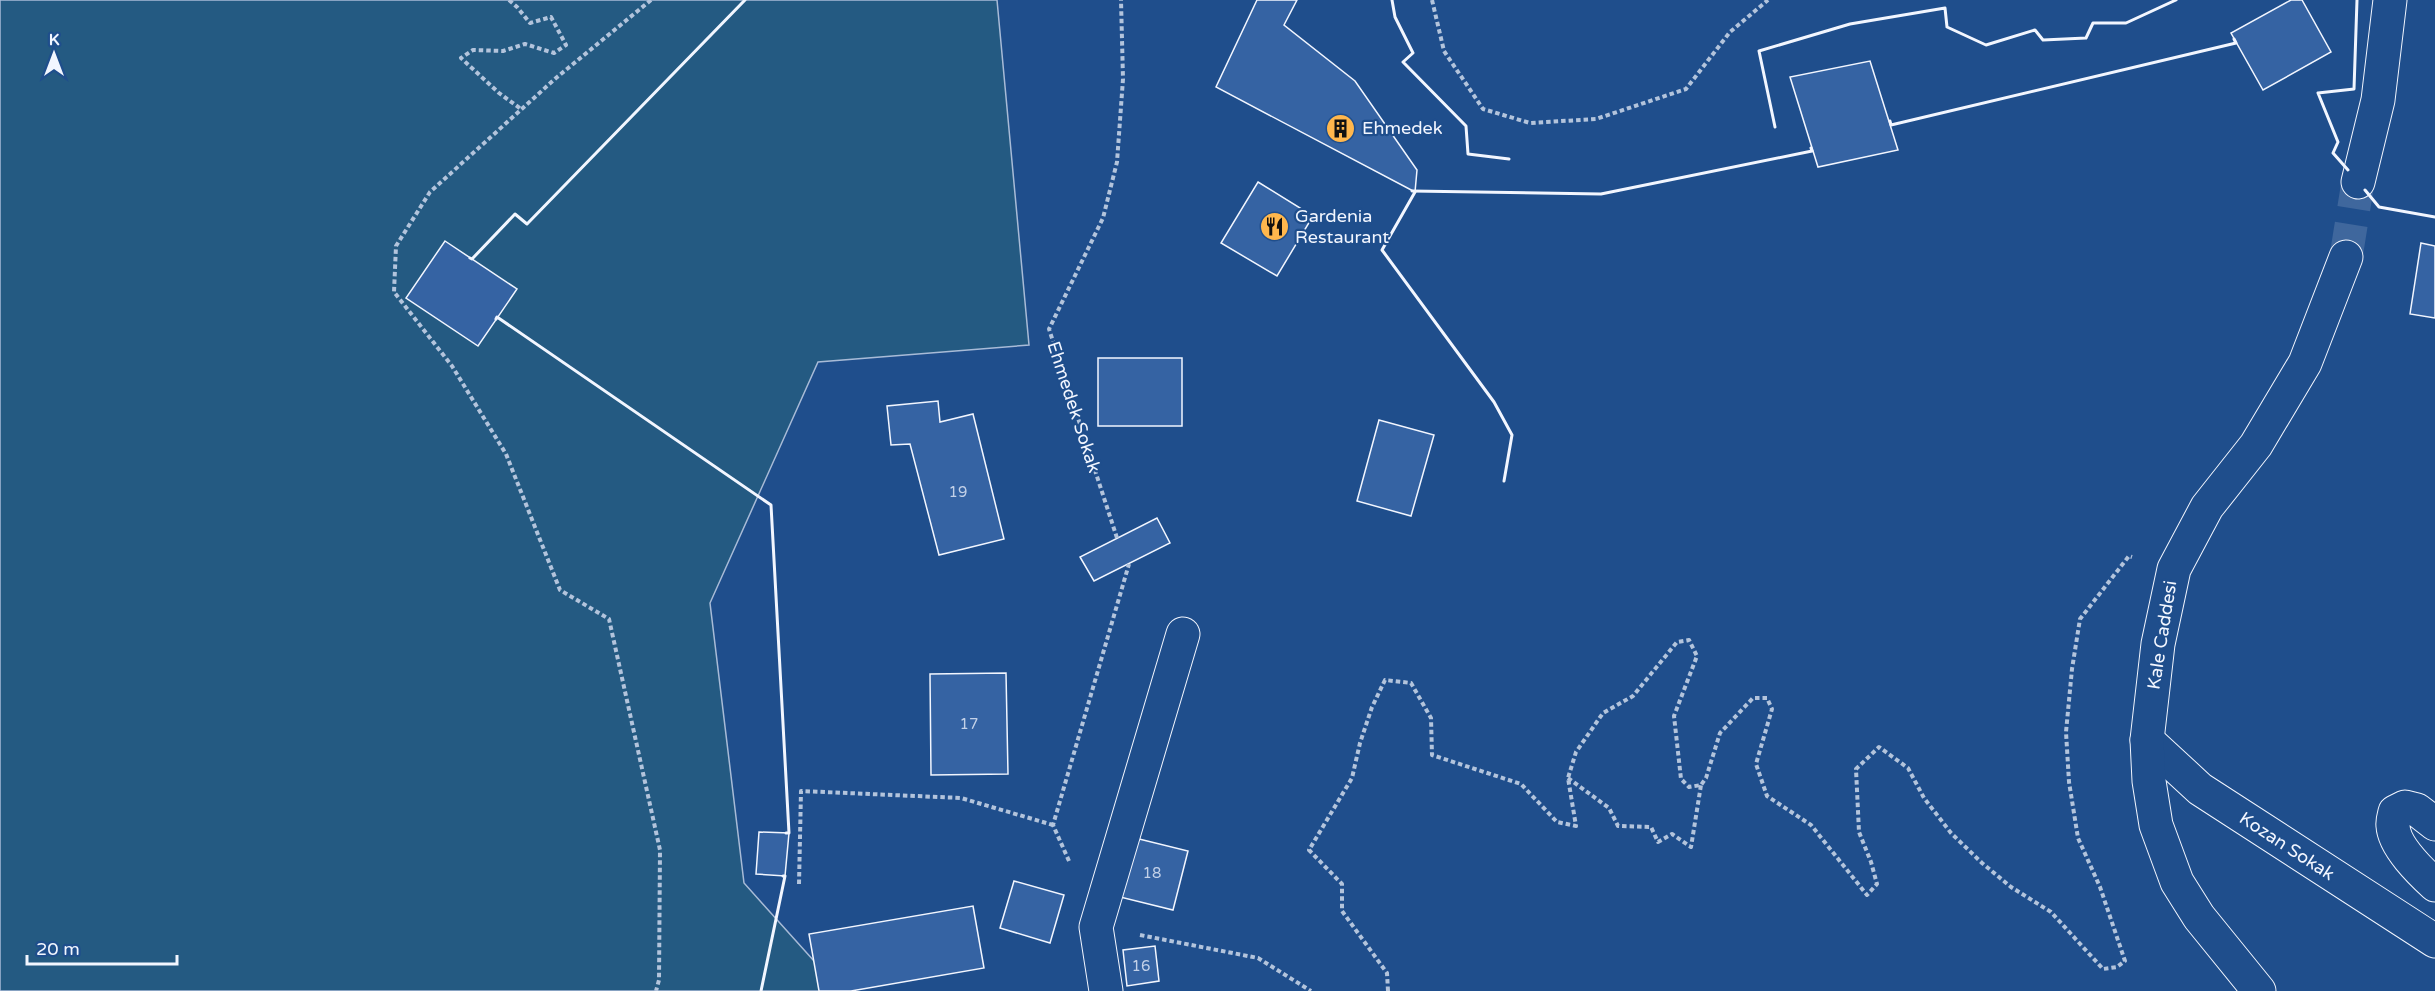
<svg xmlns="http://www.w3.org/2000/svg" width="2435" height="991" viewBox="0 0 2435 991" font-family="'Varela Round',sans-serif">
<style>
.green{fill:#245a82;stroke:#a8bbd7;stroke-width:1.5}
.building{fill:#3563a3;stroke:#f2f6ff;stroke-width:1.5}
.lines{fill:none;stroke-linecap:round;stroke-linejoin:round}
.minor-tunnel{stroke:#3f679d;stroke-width:33;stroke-dasharray:33 16;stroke-linecap:butt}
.minor-casing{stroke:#f2f6ff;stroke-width:35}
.path{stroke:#b3c4dc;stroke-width:4;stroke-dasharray:4.5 3;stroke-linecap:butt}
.minor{stroke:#1f4e8c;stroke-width:33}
.wall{stroke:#f2f6ff;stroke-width:3}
.labels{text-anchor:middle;stroke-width:4.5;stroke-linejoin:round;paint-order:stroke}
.number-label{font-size:15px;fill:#c3d1e8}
.poi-label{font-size:18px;fill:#f2f6ff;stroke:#1f4e8c;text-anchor:start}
.street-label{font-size:18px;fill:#f2f6ff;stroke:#1f4e8c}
</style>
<rect width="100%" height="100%" fill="#1f4e8c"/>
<path class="green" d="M 0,0 L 997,0 L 1029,345 L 818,362 L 710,603 L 744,883 L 841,991 L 0,991 Z"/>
<g class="building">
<path d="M 1257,0 L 1297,0 L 1284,25 L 1355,81 L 1417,170 L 1415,192 L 1216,87 Z"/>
<path d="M 2291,0 L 2302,0 L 2331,52 L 2263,90 L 2231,33 Z"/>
<path d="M 1870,61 L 1898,150 L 1818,167 L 1790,77 Z"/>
<path d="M 1258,182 L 1313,216 L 1277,276 L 1221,243 Z"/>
<path d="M 445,241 L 517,289 L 478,346 L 406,298 Z"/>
<path d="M 2421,243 L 2435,246 L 2435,318 L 2410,314 Z"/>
<rect x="1098" y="358" width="84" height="68"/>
<path d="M 938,401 L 940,422 L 973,414 L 1004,539 L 939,555 L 910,444 L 891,445 L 887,406 Z"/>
<path d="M 1379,420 L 1434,435 L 1411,516 L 1357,501 Z"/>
<path d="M 1157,518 L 1170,543 L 1094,581 L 1080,557 Z"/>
<path d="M 1006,673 L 1008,774 L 931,775 L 930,674 Z"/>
<path d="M 759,832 L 789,833 L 785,876 L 756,874 Z"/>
<path d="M 1131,837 L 1188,851 L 1173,910 L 1116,896 Z"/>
<path d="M 1014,881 L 1064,895 L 1050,943 L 1000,928 Z"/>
<path d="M 973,906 L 984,968 L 851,991 L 819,991 L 809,934 Z"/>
<path d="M 1155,946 L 1159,981 L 1127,986 L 1123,950 Z"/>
</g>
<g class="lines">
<path class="minor-tunnel" d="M 2346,257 L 2358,182"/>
<defs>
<g id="minor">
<path d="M 2358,182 L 2378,100 L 2390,0"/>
<path d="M 2147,740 L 2200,789 L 2435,941"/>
<path d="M 2435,824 L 2417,810 L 2405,807 L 2395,812 C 2394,816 2392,822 2393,826 C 2394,846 2421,872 2435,885"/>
<path d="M 1106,991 L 1096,927 L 1183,634"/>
<path d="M 2259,991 L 2199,917 L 2177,882 L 2156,825 L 2149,781 L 2147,740 L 2158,644 L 2174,569 L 2207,507 L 2256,445 L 2305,363 L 2346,257"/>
</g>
</defs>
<use href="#minor" class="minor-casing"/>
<g class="path">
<path d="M 509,0 L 517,7 L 530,23 L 551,17 L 566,45 L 554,53 L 525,44 L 503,51 L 473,50 L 461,58 L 499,93 L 521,109"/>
<path d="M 651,0 L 556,78 L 430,192 L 396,246 L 394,292 L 452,366 L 506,454 L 560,590 L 609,619 L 660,850 L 659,980 L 656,991"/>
<path d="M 1432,0 L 1444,51 L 1483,109 L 1530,123 L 1596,119 L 1686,89 L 1730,32 L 1768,0"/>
<path d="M 1117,538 L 1049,329 L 1103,218 L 1117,162 L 1123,79 L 1121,0"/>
<path d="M 1568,778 L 1609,808 L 1618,826 L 1651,827 L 1658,842 L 1672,834 L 1691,847 L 1701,785"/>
<path d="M 1069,861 L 1053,825 L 1129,564"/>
<path d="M 799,884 L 801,791 L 961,798 L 1053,825"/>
<path d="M 1140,935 L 1258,958 L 1311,991"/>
<path d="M 1388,991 L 1387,973 L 1342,911 L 1342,884 L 1309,850 L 1352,778 L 1360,743 L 1372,707 L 1385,680 L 1411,683 L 1431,718 L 1432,755 L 1521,784 L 1557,822 L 1576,826 L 1568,778 L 1576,752 L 1603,713 L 1633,696 L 1677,642 L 1689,640 L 1697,656 L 1674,716 L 1681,779 L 1689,787 L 1701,785 L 1706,778 L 1720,733 L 1753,698 L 1767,698 L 1772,709 L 1756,764 L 1767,796 L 1811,825 L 1867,895 L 1877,884 L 1871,862 L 1859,832 L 1856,769 L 1879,747 L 1908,768 L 1924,798 L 1951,833 L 1982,863 L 2011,887 L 2051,912 L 2103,969 L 2117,967 L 2125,961 L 2100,887 L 2078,838 L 2069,782 L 2066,732 L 2072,669 L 2080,619 L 2129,556 L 2132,557"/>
</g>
<use href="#minor" class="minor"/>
<g class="wall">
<path d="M 1392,0 L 1395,17 L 1413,53 L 1403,62 L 1466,126 L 1468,154 L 1509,159"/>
<path d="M 1890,121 L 1891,125 L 2236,43 L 2234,39"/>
<path d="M 1775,127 L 1759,51 L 1850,24 L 1945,8 L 1947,27 L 1986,45 L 2035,30 L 2043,40 L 2086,38 L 2093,23 L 2126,23 L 2176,0"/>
<path d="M 2348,170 L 2333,153 L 2338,142 L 2318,93 L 2354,89 L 2357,0"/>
<path d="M 2365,190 L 2379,207 L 2435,217"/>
<path d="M 1412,191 L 1601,194 L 1812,151 L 1811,148"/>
<path d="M 1415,192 L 1382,250 L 1494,402 L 1512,435 L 1504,481"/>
<path d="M 470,258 L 472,259 L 515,214 L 527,224 L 745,0"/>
<path d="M 496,319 L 497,317 L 771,505 L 789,833 L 786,833"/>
<path d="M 761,991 L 785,876 L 783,876"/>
</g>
</g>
<defs>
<symbol id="building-disc" viewBox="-11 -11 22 22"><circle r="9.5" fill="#ffb74d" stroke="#1f4e8c"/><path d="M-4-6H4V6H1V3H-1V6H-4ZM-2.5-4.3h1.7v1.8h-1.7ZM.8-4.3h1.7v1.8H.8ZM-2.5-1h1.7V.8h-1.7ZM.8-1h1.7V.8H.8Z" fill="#111"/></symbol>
<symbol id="restaurant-disc" viewBox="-11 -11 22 22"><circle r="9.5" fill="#ffb74d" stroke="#1f4e8c"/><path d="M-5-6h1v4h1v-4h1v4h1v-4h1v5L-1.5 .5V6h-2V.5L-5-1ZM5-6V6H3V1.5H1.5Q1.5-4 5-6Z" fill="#111"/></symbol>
</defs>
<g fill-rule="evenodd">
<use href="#building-disc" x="1324" y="112" width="33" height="33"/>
<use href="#restaurant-disc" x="1258" y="210" width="33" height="33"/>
</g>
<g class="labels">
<g class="number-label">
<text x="958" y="497">19</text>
<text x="969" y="729">17</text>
<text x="1152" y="878">18</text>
<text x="1141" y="971">16</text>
</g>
<g class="poi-label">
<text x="1362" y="134">Ehmedek</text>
<text x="1295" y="222">Gardenia<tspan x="1295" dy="21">Restaurant</tspan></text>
</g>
<g class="street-label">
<text transform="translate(1074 407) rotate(72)" y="6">Ehmedek Sokak</text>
<text transform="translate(2162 635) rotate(-81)" y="6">Kale Caddesi</text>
<text transform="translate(2287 846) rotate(33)" y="6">Kozan Sokak</text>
</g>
</g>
<g transform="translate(54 54)" stroke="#1f4e8c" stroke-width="4.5" paint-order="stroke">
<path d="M0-4.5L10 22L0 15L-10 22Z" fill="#f2f6ff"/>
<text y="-9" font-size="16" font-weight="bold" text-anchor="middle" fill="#f2f6ff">K</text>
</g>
<path d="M27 955v9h150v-9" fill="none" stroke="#f2f6ff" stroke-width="3"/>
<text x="36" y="955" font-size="18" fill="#f2f6ff" stroke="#1f4e8c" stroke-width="4.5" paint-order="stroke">20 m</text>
</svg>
